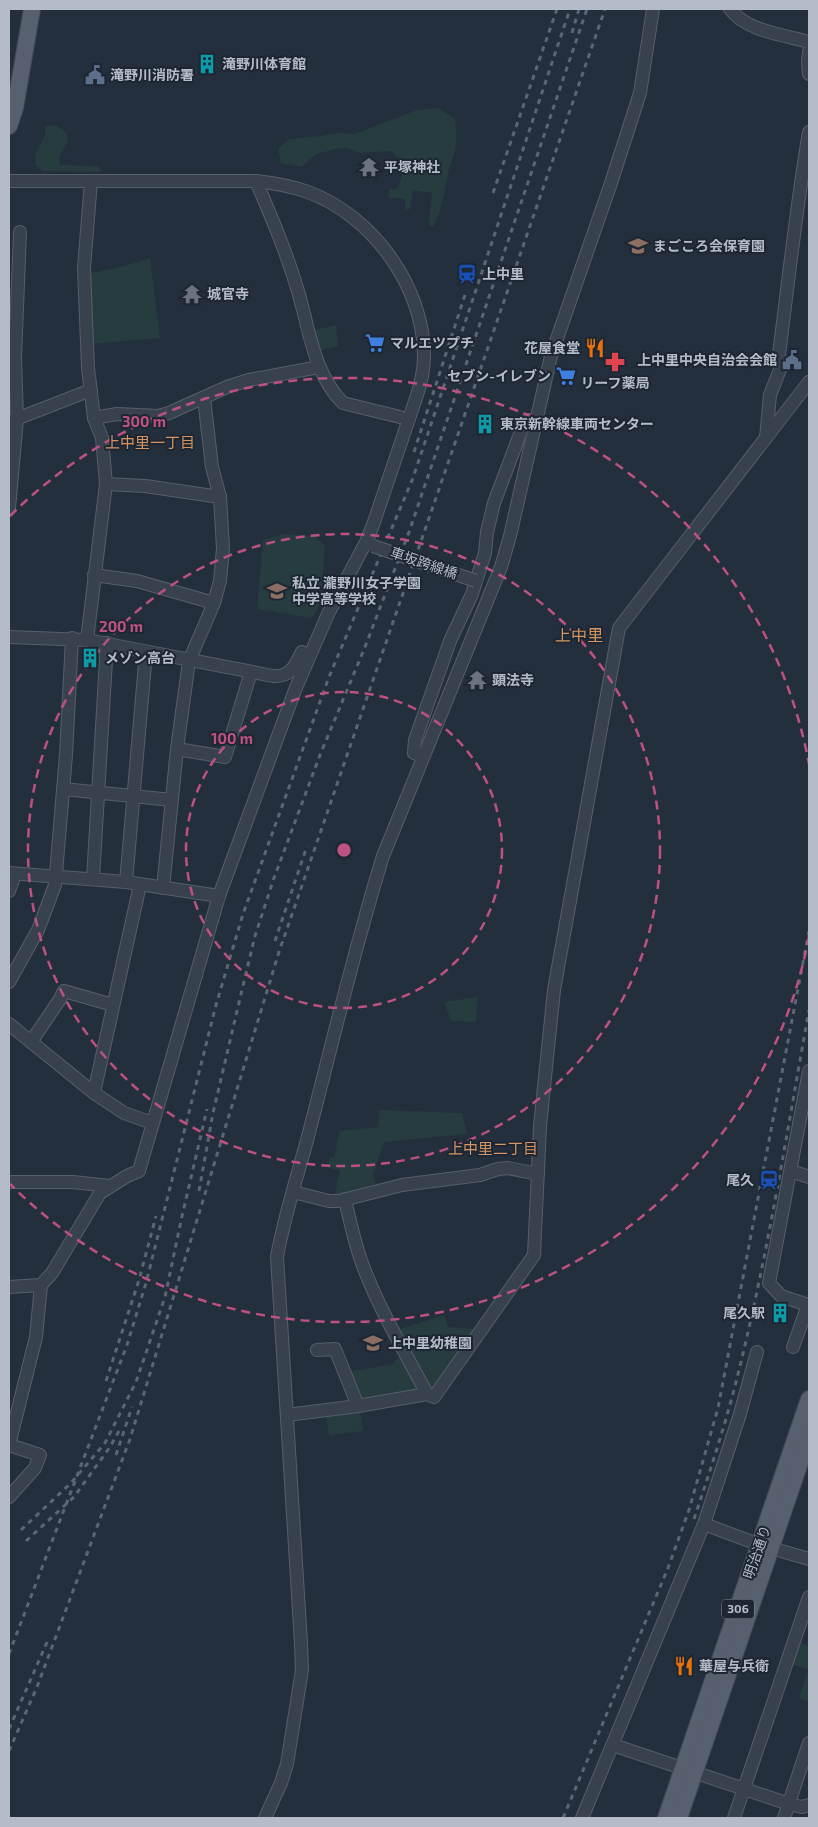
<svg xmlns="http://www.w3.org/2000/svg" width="818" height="1827" viewBox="0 0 818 1827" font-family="'Exo 2','Noto Sans JP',sans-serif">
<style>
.green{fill:#263c3f}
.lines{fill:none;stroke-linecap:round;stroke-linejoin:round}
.minor-casing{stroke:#565f6c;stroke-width:14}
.major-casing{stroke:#414a57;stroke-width:18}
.minor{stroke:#38414e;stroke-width:12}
.major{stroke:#56606e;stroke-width:16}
.rail{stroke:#5a6575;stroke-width:3;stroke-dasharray:5 5;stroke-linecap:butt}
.minor-bridge-casing{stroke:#565f6c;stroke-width:14;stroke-linecap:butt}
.minor-bridge{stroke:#38414e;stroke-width:12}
.ring{fill:none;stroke:#bd5182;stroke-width:2.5;stroke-dasharray:9 6}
.labels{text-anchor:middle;stroke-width:4;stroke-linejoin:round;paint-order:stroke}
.shield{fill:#1d2633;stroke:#878f9c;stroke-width:1}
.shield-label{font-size:12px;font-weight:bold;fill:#b4bcc9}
.poi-label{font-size:14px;font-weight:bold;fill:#b4bcc9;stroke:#1d2633;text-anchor:start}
.street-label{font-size:14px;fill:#b4bcc9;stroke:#1d2633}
.neighbourhood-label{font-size:15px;fill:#d59563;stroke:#1d2633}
.quarter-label{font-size:16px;fill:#d59563;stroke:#1d2633}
.centre{fill:#bd5182;stroke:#1d2633;stroke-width:2.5}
.ring-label{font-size:15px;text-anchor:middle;font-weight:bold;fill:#bd5182;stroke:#1d2633;stroke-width:4;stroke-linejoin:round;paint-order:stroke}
</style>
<rect width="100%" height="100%" fill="#242f3e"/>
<g class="green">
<path d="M 439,108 L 455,119 C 456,130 457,140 455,150 C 454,155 452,160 450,165 C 446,178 441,220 432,227 L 429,226 L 432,193 L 413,190 L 410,209 L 405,209 L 405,200 L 401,198 L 389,198 L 389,189 L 397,189 C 405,176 403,161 391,151 L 359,153 L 348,148 L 335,149 L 317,154 L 301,167 L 281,163 L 278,149 L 289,139 L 321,136 L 339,133 L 355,134 L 417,110 Z"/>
<path d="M 56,125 L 67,134 L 68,142 L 59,157 L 60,165 L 98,166 L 101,170 L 99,172 L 43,171 L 36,165 L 35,155 L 45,135 L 45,126 Z"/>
<path d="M 150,258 L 160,338 L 90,344 L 86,274 L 125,266 Z"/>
<path d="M 336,325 L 338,346 L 317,351 L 311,331 Z"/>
<path d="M 283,534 L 314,536 L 325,546 L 321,603 L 312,618 L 257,609 L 263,540 Z"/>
<path d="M 478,997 L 476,1022 L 451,1021 L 444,1002 Z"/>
<path d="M 379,1110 L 462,1113 L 467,1134 L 384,1142 L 373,1174 L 376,1187 L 334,1198 L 340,1170 L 328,1168 L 330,1157 L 334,1157 L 340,1131 L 378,1127 Z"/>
<path d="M 444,1315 L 448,1327 L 475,1329 L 435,1391 L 430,1389 L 397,1330 Z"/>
<path d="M 402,1358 L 420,1388 L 417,1393 L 359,1403 L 346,1372 L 395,1364 L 395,1360 Z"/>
<path d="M 360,1411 L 363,1431 L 329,1435 L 326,1416 Z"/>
<path d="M 798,1643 L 809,1646 L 809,1702 L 799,1698 L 808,1669 L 791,1664 Z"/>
</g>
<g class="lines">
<defs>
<g id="minor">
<path d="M 730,9 C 746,31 784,35 809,42"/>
<path d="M 809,52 L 808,61 L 809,74"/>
<path d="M 9,181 L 256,181 C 274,183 291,186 308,192 C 373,216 424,287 424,356 C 424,372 420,387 415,401 L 373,525 L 366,542 L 328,614 L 295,690 L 219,896 L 139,1171 L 127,1176 L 100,1193 L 52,1273 L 41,1285 L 9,1287"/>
<path d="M 256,181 C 271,216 286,251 297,288 C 309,326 313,374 343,403 L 400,417"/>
<path d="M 94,418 L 117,414 L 158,416 L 169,413 L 227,387 L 249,380 L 319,367"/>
<path d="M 11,421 L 91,390"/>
<path d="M 766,438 L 770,395 L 781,367 L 778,362 C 788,285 796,208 809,132"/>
<path d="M 106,484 L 145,486 L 220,497"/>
<path d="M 9,508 L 17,419 L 15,358 L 20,232"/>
<path d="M 94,575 L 137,581 L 214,603"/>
<path d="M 9,637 L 87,640 L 273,676 C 291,677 295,666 302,652"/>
<path d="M 87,640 L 106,484 L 102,438 L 94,418 L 88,368 L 84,268 L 91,181"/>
<path d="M 177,749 L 225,757 L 251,672"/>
<path d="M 422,756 L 414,753 L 415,740 L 450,641 L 472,594 L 485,553 L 487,532 L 494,503 L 523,426 L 527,420 L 536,420"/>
<path d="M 63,789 L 172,800"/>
<path d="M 9,873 L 126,882 L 219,896"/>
<path d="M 93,879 L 107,643"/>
<path d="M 126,882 L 146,652"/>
<path d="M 163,888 L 177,749 L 189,661 L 214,603 L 220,581 L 223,548 L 220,497 L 212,467 L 204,398"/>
<path d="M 9,891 L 15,874"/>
<path d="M 9,982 L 38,930 L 55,885 L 66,755 L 72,638"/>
<path d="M 9,1024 L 94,1093 L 124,1113 L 152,1123"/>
<path d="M 31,1042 L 60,999 L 64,991 L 113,1005"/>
<path d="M 94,1093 L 140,885"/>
<path d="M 791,1171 L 809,1177"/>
<path d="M 9,1182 L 73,1182 L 110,1186"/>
<path d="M 293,1192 L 329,1201 L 339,1201 L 402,1185 L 480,1175 L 498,1169 L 508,1168 L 538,1174"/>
<path d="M 345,1199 C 350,1222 355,1245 363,1266 C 380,1311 405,1352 427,1394"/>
<path d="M 793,1347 L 808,1305 L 781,1296 L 769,1283 L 809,1071"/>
<path d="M 317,1350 L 335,1349 L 358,1406"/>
<path d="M 287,1415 L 358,1406 L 427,1394 L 434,1397 L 534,1255 L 540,1126 L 554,990 L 619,628 L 809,382"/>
<path d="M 9,1497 L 35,1468 L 40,1455 L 9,1445 L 36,1337 L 41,1285"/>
<path d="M 704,1524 L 760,1545 L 809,1559"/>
<path d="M 613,1745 L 789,1804 L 802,1807 L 809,1805"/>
<path d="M 265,1818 L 281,1783 L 287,1764 L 302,1670 L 301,1643 L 277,1257 C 285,1211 301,1166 312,1121 C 335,1032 356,943 383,856 L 501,567 L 510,536 L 551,356 L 611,183 L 640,93 L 653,9"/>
<path d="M 582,1818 L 704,1524 L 740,1414 L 757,1352"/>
<path d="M 734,1818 L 809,1597"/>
<path d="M 784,1818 L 809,1743"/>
</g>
<g id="major">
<path d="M 9,126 L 15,108 L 32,9"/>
<path d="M 666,1818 L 809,1399"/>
<path d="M 679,1818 L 809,1436"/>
</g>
</defs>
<use href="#minor" class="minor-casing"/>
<use href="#major" class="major-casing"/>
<use href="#minor" class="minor"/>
<use href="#major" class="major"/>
<g class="rail">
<path d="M 572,33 L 579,9"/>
<path d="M 493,193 L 557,9"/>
<path d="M 414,452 L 465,295"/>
<path d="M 275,941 L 307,846"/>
<path d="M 199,1191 L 213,1113 L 241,994 L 255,936 L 274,878 L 320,755 L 365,647 L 409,532 L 587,9"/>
<path d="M 106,1381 L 139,1280 L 156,1216"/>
<path d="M 116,1455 L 132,1407"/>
<path d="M 694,1519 C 710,1471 726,1423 738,1374 C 768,1254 787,1131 809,1010"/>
<path d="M 21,1530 L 71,1483 L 105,1443 L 136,1382 L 165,1297 L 182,1216 L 207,1109"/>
<path d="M 26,1541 L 74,1497 L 110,1447 L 119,1431"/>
<path d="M 9,1654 L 127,1345 L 146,1283 L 216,1005 L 243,914 L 329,677 L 413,478 L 570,9"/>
<path d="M 9,1729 L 48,1640"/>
<path d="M 9,1751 L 37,1687 L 130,1439 L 279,952 L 605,9"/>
<path d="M 563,1818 L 668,1568 L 689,1510 L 718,1408 L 809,931"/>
</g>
<defs>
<path id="minor-bridge" d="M 373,546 L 476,581"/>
</defs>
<use href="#minor-bridge" class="minor-bridge-casing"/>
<use href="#minor-bridge" class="minor-bridge"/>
</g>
<g class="ring">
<circle cx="344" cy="850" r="158"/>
<circle cx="344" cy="850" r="316"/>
<path d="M809 936A473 473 0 0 1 10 1184M10 516A473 473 0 0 1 809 764"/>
</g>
<defs>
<symbol id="building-bare" viewBox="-9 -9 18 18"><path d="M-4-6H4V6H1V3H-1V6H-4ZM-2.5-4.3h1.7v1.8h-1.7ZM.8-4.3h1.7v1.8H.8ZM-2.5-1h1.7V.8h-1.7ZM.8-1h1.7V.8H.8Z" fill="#0f9aa8" stroke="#1d2633" stroke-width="2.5" paint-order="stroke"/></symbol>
<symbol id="civic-bare" viewBox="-9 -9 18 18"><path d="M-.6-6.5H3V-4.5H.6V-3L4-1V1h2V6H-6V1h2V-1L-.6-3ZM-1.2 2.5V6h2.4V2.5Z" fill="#5c6f8a" stroke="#1d2633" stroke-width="2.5" paint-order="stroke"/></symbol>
<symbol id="temple-bare" viewBox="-9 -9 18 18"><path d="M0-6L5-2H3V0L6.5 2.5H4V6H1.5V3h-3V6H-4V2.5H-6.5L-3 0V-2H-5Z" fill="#6b7280" stroke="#1d2633" stroke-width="2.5" paint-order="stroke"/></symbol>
<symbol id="school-bare" viewBox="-9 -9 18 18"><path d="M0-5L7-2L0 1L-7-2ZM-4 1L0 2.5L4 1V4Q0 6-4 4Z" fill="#8d6e63" stroke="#1d2633" stroke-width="2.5" paint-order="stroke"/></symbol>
<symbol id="station-bare" viewBox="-9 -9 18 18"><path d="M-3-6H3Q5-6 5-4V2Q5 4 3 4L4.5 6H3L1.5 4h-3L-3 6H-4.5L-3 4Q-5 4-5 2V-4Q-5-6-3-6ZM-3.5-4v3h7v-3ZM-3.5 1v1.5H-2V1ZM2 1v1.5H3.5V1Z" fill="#1a4fb4" stroke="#1d2633" stroke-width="2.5" paint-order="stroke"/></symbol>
<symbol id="supermarket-bare" viewBox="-9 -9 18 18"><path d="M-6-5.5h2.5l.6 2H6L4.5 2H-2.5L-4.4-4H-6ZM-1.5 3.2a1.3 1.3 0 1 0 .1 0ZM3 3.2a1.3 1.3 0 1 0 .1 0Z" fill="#3f7fe0" stroke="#1d2633" stroke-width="2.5" paint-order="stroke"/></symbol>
<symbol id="restaurant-bare" viewBox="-9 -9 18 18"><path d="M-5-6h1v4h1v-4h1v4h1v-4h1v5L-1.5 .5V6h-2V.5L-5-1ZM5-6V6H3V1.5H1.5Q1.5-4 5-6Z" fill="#e8710a" stroke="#1d2633" stroke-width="2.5" paint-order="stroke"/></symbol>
<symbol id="pharmacy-bare" viewBox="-9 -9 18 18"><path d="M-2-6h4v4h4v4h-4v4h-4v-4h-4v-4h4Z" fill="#e0444e" stroke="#1d2633" stroke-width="2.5" paint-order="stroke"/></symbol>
</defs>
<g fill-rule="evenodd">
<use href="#building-bare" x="193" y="50" width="28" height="28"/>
<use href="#civic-bare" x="81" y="61" width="28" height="28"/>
<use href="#temple-bare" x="355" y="153" width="28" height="28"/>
<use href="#school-bare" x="624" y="232" width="28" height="28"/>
<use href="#station-bare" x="453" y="260" width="28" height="28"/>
<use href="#temple-bare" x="178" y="280" width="28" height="28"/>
<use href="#supermarket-bare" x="361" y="329" width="28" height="28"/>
<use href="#restaurant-bare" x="581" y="334" width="28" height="28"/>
<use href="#civic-bare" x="778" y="346" width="28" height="28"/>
<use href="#pharmacy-bare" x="601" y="348" width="28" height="28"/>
<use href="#supermarket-bare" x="552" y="362" width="28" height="28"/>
<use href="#building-bare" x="471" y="410" width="28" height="28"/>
<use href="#school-bare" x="263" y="577" width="28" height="28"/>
<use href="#building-bare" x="76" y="644" width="28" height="28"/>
<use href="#temple-bare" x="463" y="666" width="28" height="28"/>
<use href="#station-bare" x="755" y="1166" width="28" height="28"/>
<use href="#building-bare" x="766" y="1299" width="28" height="28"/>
<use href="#school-bare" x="359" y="1329" width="28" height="28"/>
<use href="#restaurant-bare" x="670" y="1652" width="28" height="28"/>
</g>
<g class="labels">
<rect class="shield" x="722" y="1599.5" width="32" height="19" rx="4"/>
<g class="shield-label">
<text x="738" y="1613">306</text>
</g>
<g class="poi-label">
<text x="222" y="69">滝野川体育館</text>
<text x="110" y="80">滝野川消防署</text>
<text x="384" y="172">平塚神社</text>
<text x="653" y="251">まごころ会保育園</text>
<text x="482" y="279">上中里</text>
<text x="207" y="299">城官寺</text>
<text x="390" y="348">マルエツプチ</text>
<text x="580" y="353" text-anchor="end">花屋食堂</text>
<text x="777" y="365" text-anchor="end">上中里中央自治会会館</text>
<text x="551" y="381" text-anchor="end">セブン-イレブン</text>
<text x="615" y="388" text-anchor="middle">リーフ薬局</text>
<text x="500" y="429">東京新幹線車両センター</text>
<text x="292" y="588">私立 瀧野川女子学園<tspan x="292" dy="16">中学高等学校</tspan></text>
<text x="105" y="663">メゾン高台</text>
<text x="492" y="685">顕法寺</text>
<text x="754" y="1185" text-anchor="end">尾久</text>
<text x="765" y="1318" text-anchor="end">尾久駅</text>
<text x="388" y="1348">上中里幼稚園</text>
<text x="699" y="1671">華屋与兵衛</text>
</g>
<g class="street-label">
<text transform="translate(424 563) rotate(19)" y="5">車坂跨線橋</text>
<text transform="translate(757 1552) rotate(-71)" y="5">明治通り</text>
</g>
<g class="neighbourhood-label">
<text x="150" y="448">上中里一丁目</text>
<text x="493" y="1154">上中里二丁目</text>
</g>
<g class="quarter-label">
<text x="579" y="641">上中里</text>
</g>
</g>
<circle cx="344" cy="850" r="8" class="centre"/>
<g class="ring-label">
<text x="144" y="427">300 m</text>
<text x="121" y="632">200 m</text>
<text x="232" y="744">100 m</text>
</g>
<rect width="818" height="1827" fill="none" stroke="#b4bcc9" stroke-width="20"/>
</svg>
